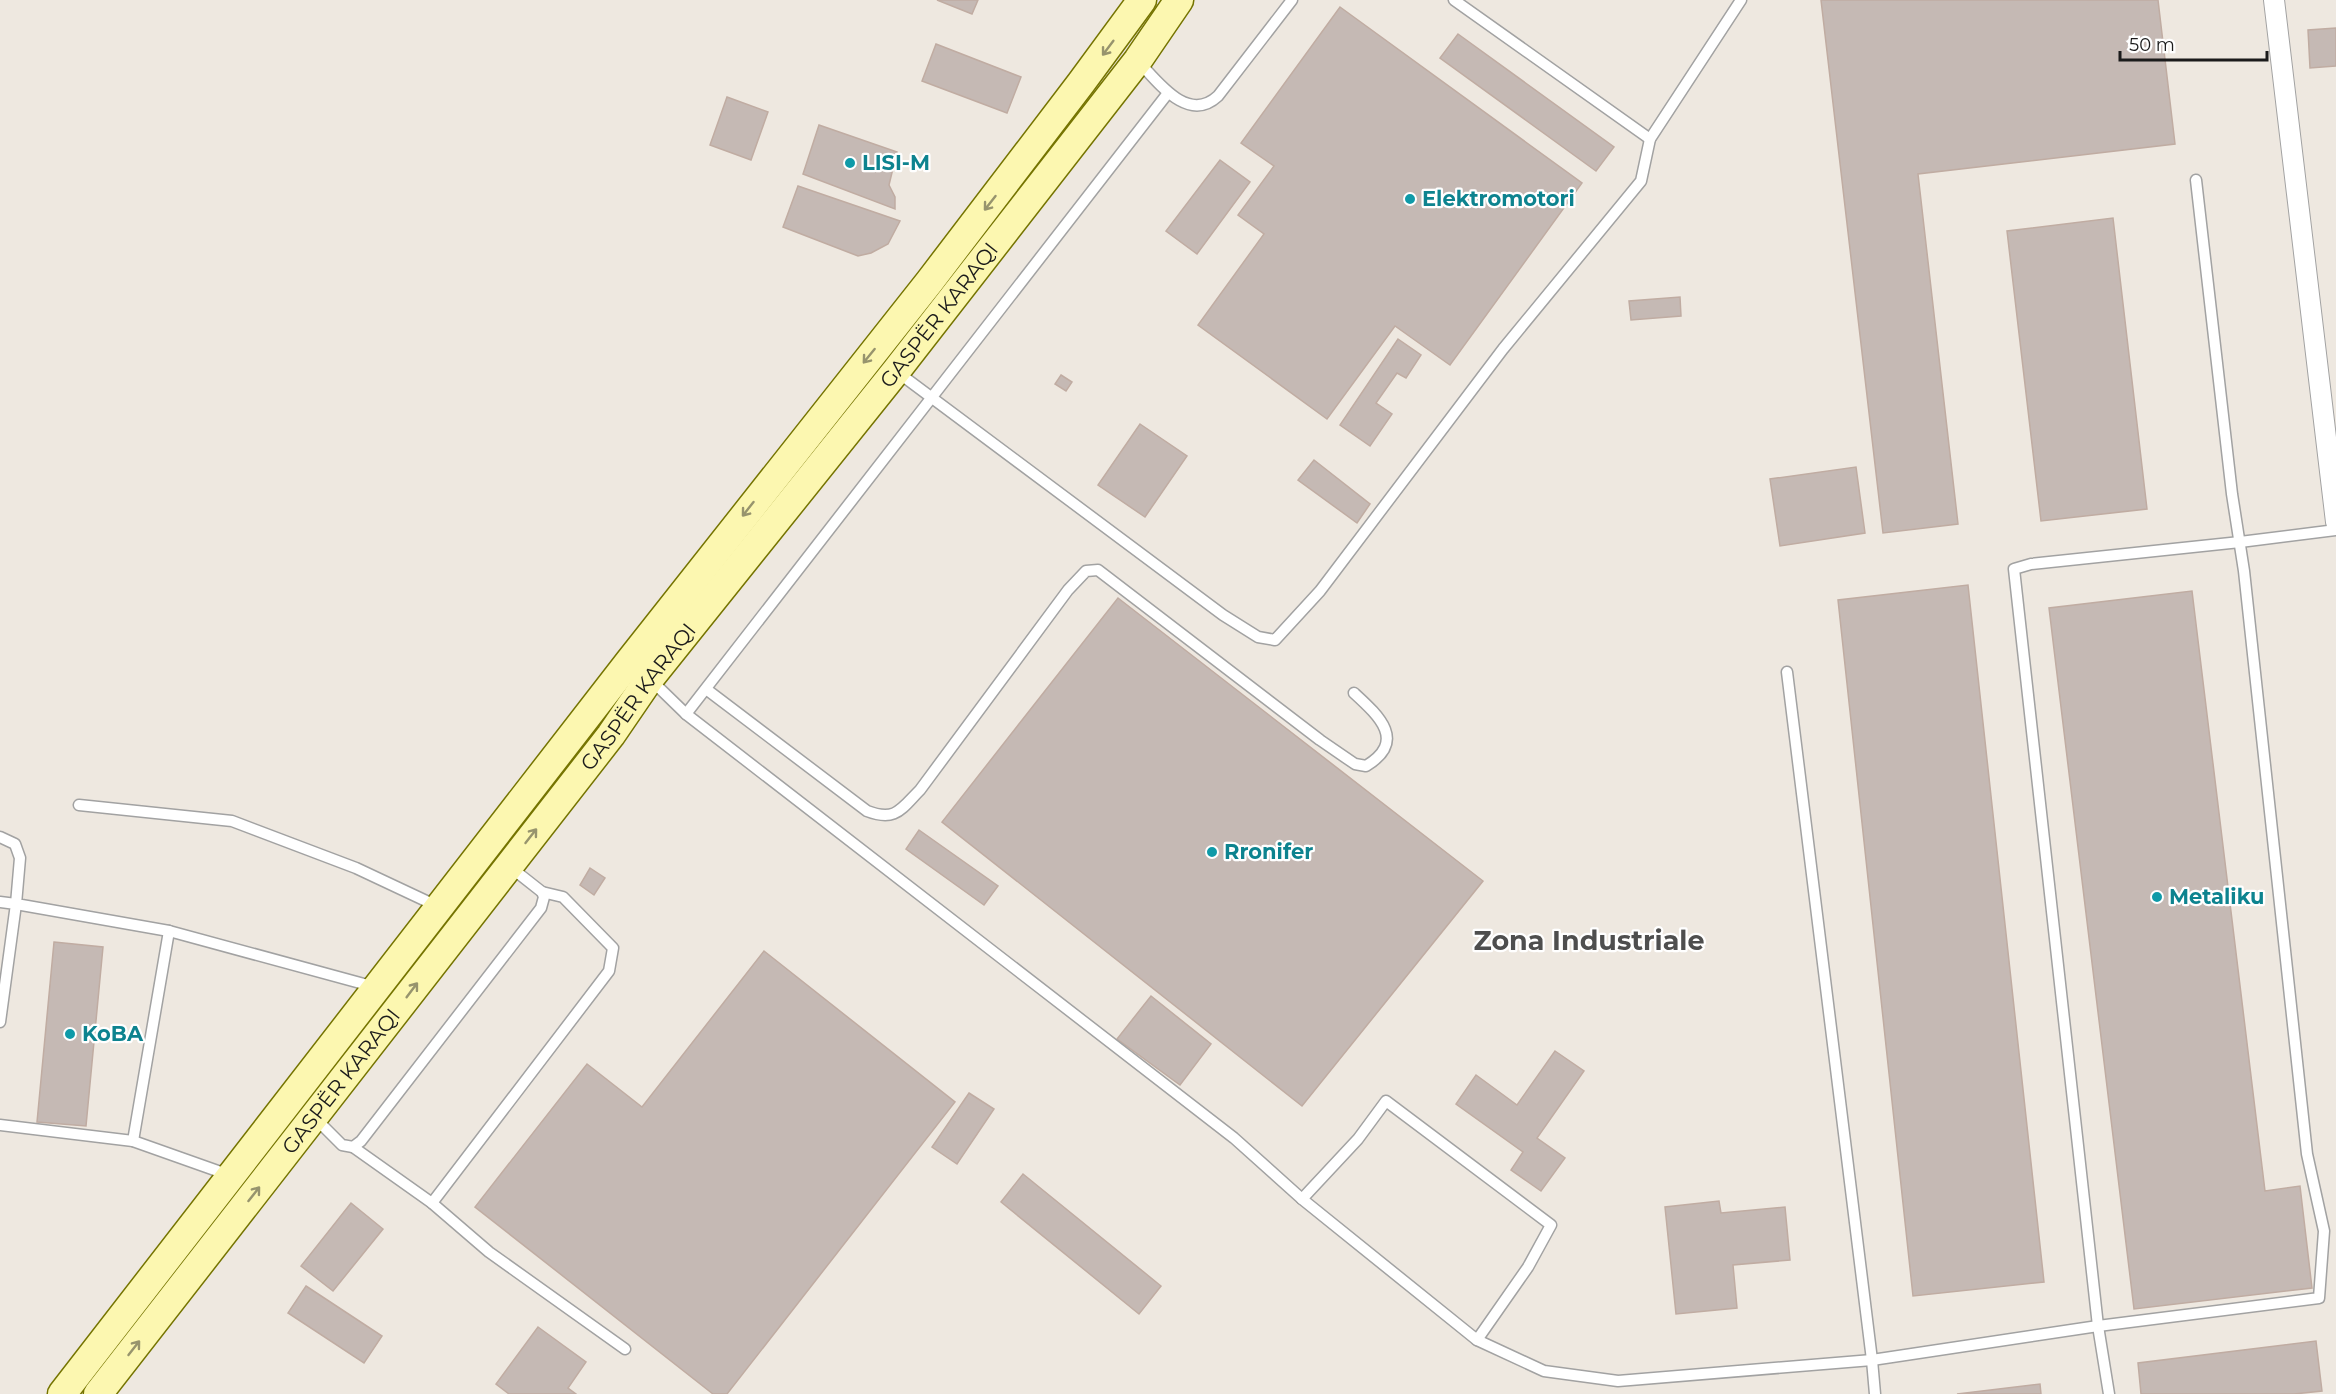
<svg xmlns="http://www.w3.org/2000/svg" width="2336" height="1394" viewBox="0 0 2336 1394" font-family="Montserrat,sans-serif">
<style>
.building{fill:#c5b9b4;stroke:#c0aca2;stroke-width:1.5}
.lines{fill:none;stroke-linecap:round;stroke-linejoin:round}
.service-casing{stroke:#a2a2a2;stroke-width:13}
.minor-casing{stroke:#a2a2a2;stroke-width:22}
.secondary-casing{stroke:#757400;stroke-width:31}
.service{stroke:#fff;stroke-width:10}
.minor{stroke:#fff;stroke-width:20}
.secondary{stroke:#fcf7b0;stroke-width:28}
.oneway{stroke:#97946d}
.culture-dot{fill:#0f9aa8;stroke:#fff;stroke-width:2}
.labels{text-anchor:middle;stroke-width:4.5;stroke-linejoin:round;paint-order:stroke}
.culture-label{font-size:21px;font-weight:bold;fill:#0d838f;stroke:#fff;text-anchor:start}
.street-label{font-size:21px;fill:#1b1b1b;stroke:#fff}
.district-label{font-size:27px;font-weight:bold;fill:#4e4e4e;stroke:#fff}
</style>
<rect width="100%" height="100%" fill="#eee8e0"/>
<g class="building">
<path d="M 937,0 L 978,0 L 972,14 Z"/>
<path d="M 1821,0 L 2158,0 L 2175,144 L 1918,174 L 1958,524 L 1883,533 Z"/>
<path d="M 1340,7 L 1582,183 L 1450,365 L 1395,326 L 1327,419 L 1198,325 L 1264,234 L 1238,215 L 1274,166 L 1241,143 Z"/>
<path d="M 2336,28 L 2336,66 L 2310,68 L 2308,30 Z"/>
<path d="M 1458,34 L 1614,147 L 1596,171 L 1440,58 Z"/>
<path d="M 936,44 L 1021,77 L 1007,113 L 922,81 Z"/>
<path d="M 727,97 L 768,112 L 751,160 L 710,145 Z"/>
<path d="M 819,125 L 897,152 L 889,185 L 895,197 L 895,209 L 803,174 Z"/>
<path d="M 1220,160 L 1250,182 L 1197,254 L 1166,231 Z"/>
<path d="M 798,186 L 900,221 L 888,244 L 871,253 L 858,256 L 783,227 Z"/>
<path d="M 2113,218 L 2147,509 L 2041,521 L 2007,231 Z"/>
<path d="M 1680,297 L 1681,316 L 1631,320 L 1629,301 Z"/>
<path d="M 1398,339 L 1421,355 L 1406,378 L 1397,373 L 1376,403 L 1392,414 L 1370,446 L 1340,425 Z"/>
<path d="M 1061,375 L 1072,382 L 1066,391 L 1055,384 Z"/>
<path d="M 1140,424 L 1187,456 L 1145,517 L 1098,485 Z"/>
<path d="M 1314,460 L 1370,504 L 1357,523 L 1298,480 Z"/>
<path d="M 1856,467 L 1865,533 L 1780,546 L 1770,479 Z"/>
<path d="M 1968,585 L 2044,1282 L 1913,1296 L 1838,600 Z"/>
<path d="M 2192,591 L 2265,1191 L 2300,1186 L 2312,1288 L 2134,1309 L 2049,608 Z"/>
<path d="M 1118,598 L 1483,881 L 1302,1106 L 942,822 Z"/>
<path d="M 919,830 L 998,886 L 984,905 L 906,849 Z"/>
<path d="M 590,868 L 605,878 L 594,895 L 580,885 Z"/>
<path d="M 54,942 L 103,947 L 86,1126 L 37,1122 Z"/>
<path d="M 764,951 L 955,1102 L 727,1394 L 713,1394 L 475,1207 L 587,1064 L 642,1107 Z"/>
<path d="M 1151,996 L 1211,1044 L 1180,1085 L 1117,1039 Z"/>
<path d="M 1555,1051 L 1584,1071 L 1537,1138 L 1565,1158 L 1541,1191 L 1511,1170 L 1523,1152 L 1456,1104 L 1476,1075 L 1517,1105 Z"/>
<path d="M 969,1093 L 994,1109 L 957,1164 L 932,1147 Z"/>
<path d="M 1023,1174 L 1161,1286 L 1139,1314 L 1001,1202 Z"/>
<path d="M 1719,1201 L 1721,1213 L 1785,1207 L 1790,1260 L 1733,1265 L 1737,1308 L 1676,1314 L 1665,1207 Z"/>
<path d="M 351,1203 L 383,1229 L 333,1291 L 301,1266 Z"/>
<path d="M 306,1286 L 382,1336 L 364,1363 L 288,1313 Z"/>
<path d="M 538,1327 L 586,1362 L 568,1388 L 576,1394 L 509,1394 L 496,1384 Z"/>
<path d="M 2316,1341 L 2322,1391 L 2294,1394 L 2141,1394 L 2138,1363 Z"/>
<path d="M 2040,1384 L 2041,1394 L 1957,1394 Z"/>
</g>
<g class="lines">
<defs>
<g id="service">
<path d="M 1454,0 L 1650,139"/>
<path d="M 1138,61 C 1158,82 1188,124 1218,96 L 1292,0"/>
<path d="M 896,371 L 1223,615 L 1258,637 L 1275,640 L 1320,591 L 1503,349 L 1641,181 L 1650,139 L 1741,0"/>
<path d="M 1787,672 L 1872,1360 L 1875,1394"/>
<path d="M 650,679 L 686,714 L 1234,1138 L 1302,1199 L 1477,1340 L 1544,1371 L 1618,1381 L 1872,1360 L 2098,1326 L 2319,1298 L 2324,1231 L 2307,1154 L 2244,571 L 2232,494 L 2196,180"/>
<path d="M 706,689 L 867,811 C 896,822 901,809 920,790 L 1068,590 L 1086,571 L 1098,570 L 1320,740 L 1355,764 L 1366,766 C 1407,741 1379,716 1354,693"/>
<path d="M 686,714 L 1168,93"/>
<path d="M 79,805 L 232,821 L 356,868 L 439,907"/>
<path d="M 0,837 L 15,844 L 20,858 L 16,904 L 169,931 L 375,987"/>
<path d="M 0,902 L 16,904 L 0,1022"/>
<path d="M 315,1118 L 342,1145 L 353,1147 L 361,1141 L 541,908 L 544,897 L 542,892 L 509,866"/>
<path d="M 0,1125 L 133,1141 L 229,1175"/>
<path d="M 133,1141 L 169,931"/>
<path d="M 353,1147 L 432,1203 L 489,1252 L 625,1349"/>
<path d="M 1302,1199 L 1358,1139 L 1386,1101 L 1551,1225 L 1528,1267 L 1477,1340"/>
<path d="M 432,1203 L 609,971 L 613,948 L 563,897 L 542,892"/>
<path d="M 2109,1394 L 2098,1326 L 2014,569 L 2031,564 L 2240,542 L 2336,530"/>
</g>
<path id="minor" d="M 2274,0 L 2336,522"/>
<g id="secondary">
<path d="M 62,1394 L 629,662 L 930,281 L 1081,83 L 1142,0"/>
<path id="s1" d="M 98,1394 L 611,735 L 650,678 L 896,371 L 1138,60 L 1179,0"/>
</g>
</defs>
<use href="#service" class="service-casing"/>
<use href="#minor" class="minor-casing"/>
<use href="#secondary" class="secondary-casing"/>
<use href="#service" class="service"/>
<use href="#minor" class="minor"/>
<use href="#secondary" class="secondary"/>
</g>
<defs><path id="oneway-shaft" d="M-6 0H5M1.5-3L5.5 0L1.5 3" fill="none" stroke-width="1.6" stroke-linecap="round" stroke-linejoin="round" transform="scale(1.5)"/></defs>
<g class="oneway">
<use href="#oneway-shaft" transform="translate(1108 48) rotate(127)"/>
<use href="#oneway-shaft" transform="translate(990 203) rotate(128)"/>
<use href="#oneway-shaft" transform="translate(869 356) rotate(129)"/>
<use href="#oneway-shaft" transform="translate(748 509) rotate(128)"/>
<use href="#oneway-shaft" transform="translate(531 836) rotate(-52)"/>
<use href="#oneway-shaft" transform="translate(412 990) rotate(-53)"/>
<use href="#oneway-shaft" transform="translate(254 1194) rotate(-52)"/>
<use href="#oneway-shaft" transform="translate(134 1348) rotate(-52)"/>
</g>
<g class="culture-dot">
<circle cx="850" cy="163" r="6"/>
<circle cx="1410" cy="199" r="6"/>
<circle cx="1212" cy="852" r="6"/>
<circle cx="2157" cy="897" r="6"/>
<circle cx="70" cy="1034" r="6"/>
</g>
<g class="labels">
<g class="culture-label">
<text x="862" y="170">LISI-M</text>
<text x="1422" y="206">Elektromotori</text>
<text x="1224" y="859">Rronifer</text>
<text x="2169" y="904">Metaliku</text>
<text x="82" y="1041">KoBA</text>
</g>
<g class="street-label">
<text dy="7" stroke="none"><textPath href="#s1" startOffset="1368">GASPËR KARAQI</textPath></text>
<text dy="7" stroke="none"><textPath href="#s1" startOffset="882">GASPËR KARAQI</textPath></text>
<text dy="7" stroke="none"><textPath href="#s1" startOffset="396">GASPËR KARAQI</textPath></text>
</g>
<g class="district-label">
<text x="1589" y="950">Zona Industriale</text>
</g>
</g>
<path d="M2120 51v9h147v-9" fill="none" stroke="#1b1b1b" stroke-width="3"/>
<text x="2129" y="51" font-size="18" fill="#1b1b1b" stroke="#ffffff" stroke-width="4.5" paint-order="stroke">50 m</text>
</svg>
